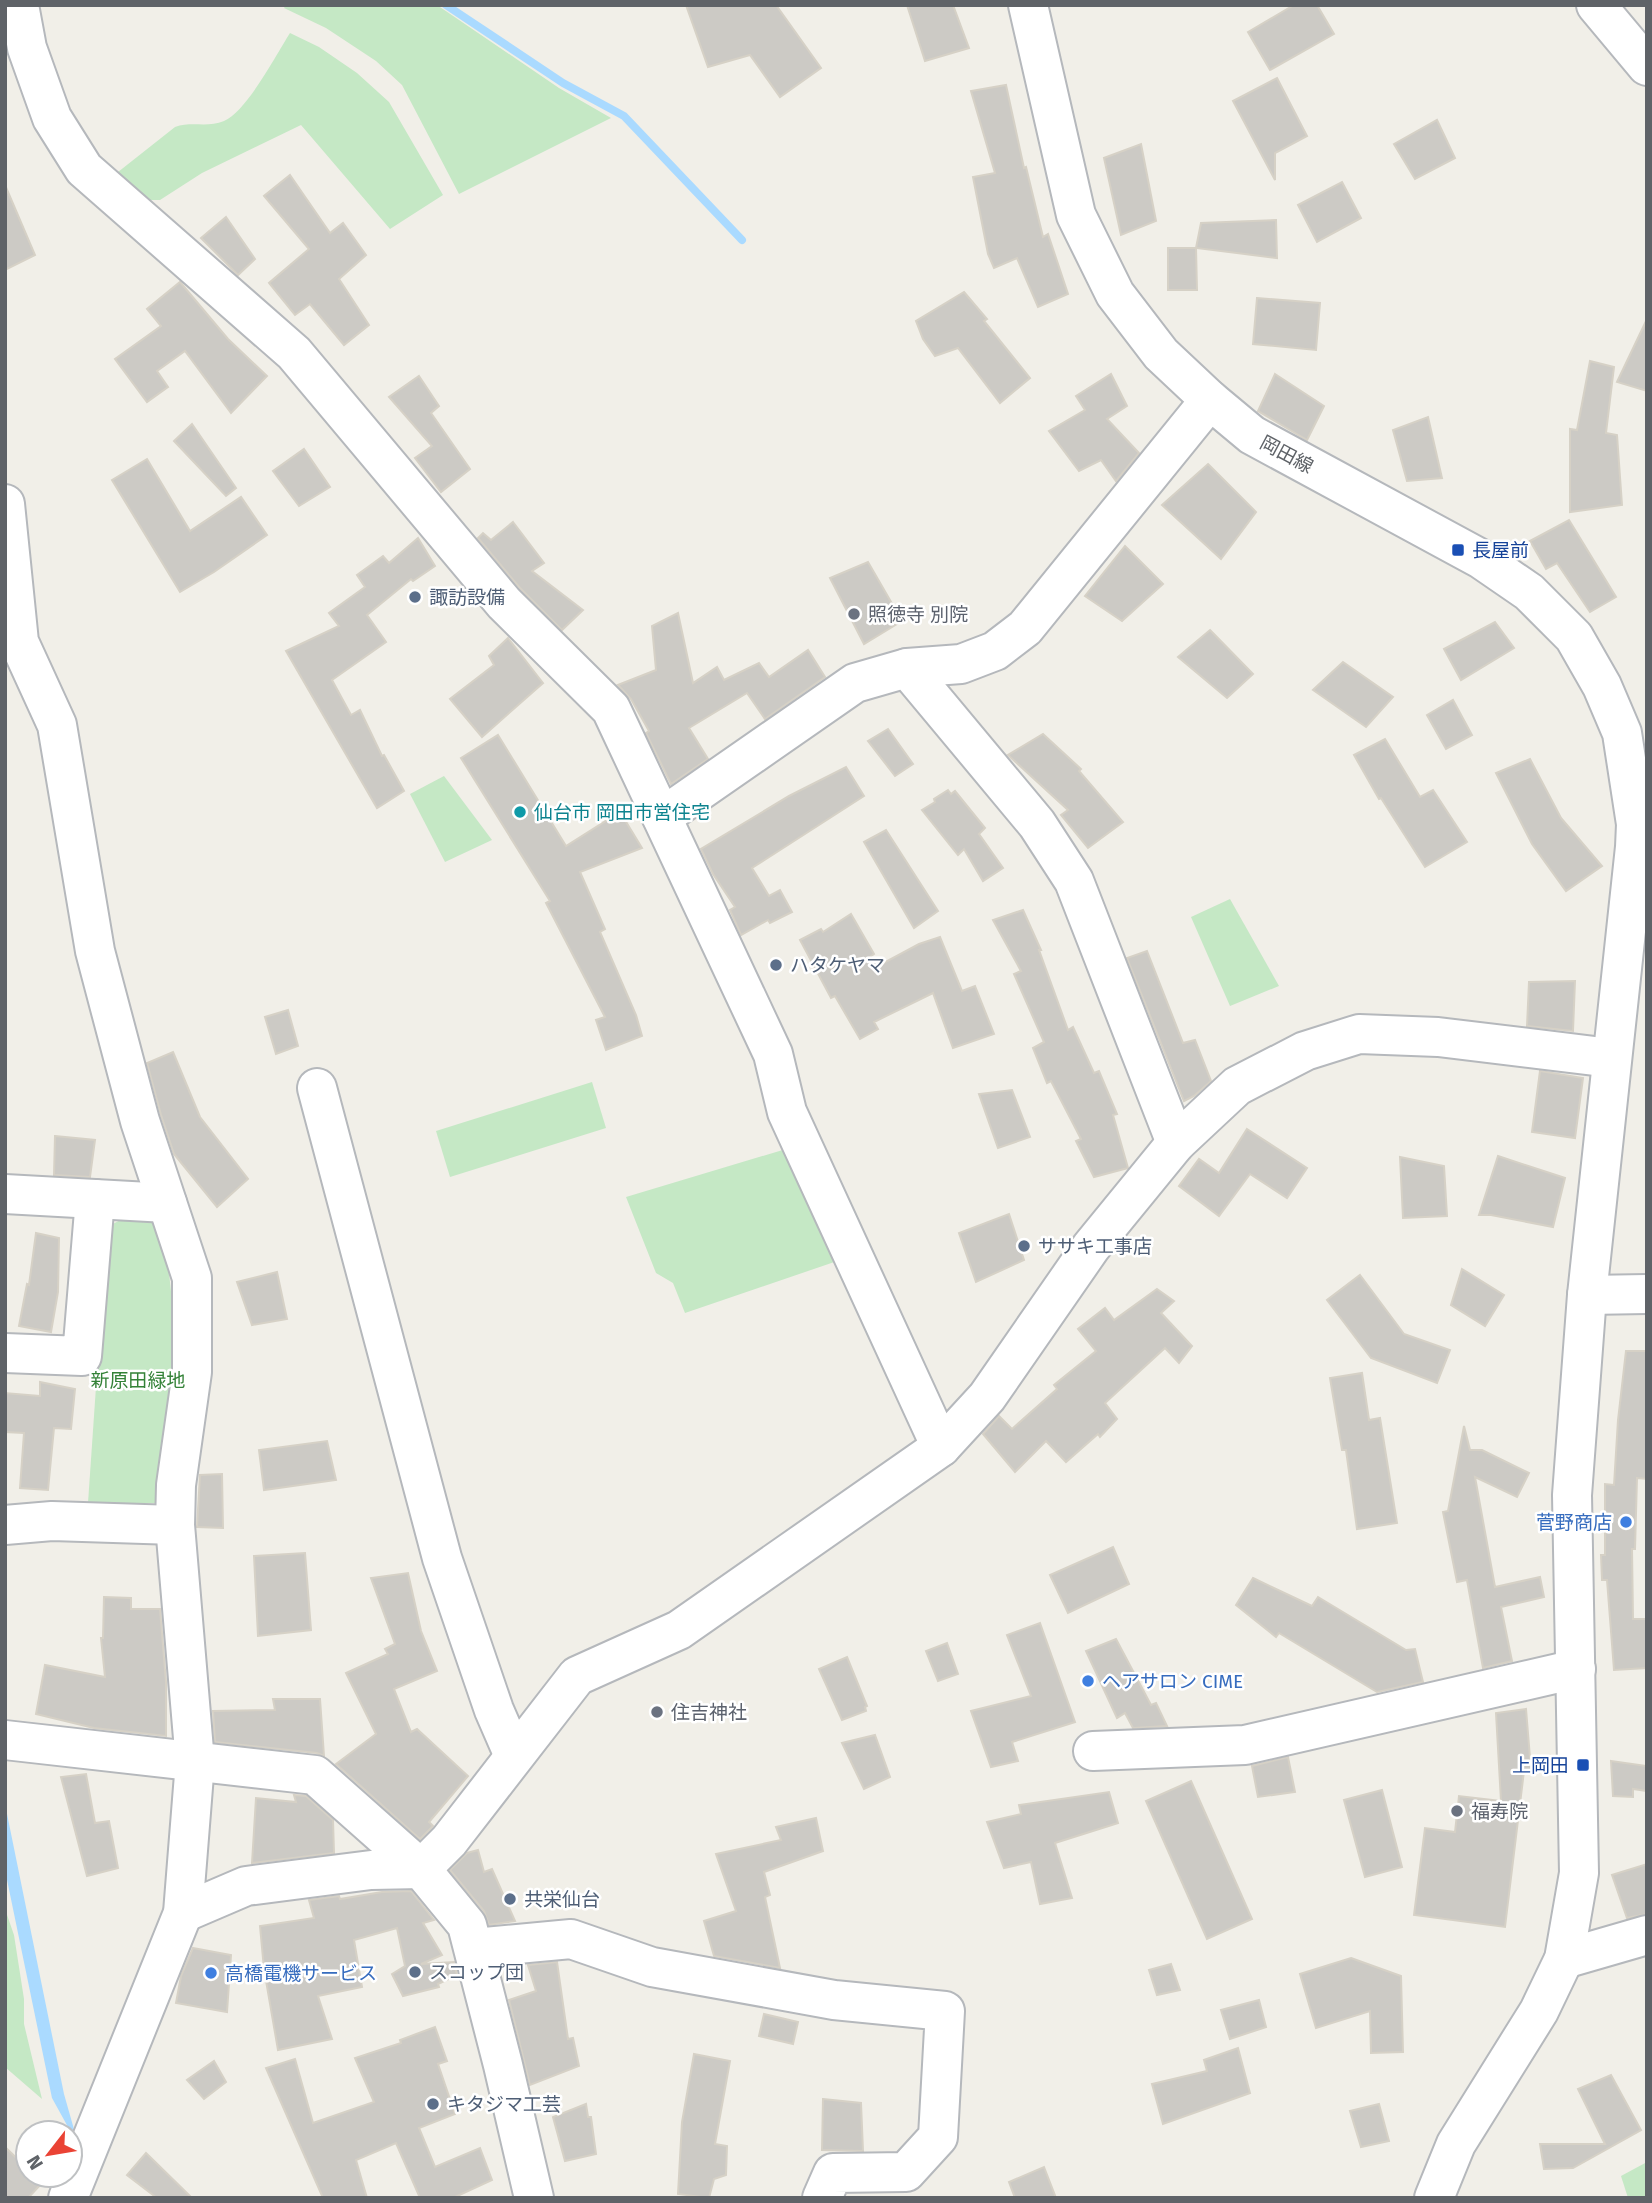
<svg xmlns="http://www.w3.org/2000/svg" width="1652" height="2203" viewBox="0 0 1652 2203" font-family="'Fira Sans','Noto Sans JP',sans-serif">
<style>
.green{fill:#c5e8c5}
.water{fill:#aadaff}
.lines{fill:none;stroke-linecap:round;stroke-linejoin:round}
.stream{stroke:#aadaff;stroke-width:8}
.building{fill:#cccac5;stroke:#d6d1c6;stroke-width:2}
.minor-casing{stroke:#b5b8bc;stroke-width:42}
.minor{stroke:#fff;stroke-width:38}
.transit-dot{fill:#1a4fb4;stroke:#fff;stroke-width:2.5}
.service-dot{fill:#5c6f8a;stroke:#fff;stroke-width:2.5}
.worship-dot{fill:#6b7280;stroke:#fff;stroke-width:2.5}
.culture-dot{fill:#0f9aa8;stroke:#fff;stroke-width:2.5}
.shop-dot{fill:#3f7fe0;stroke:#fff;stroke-width:2.5}
.labels{text-anchor:middle;stroke-width:5;stroke-linejoin:round;paint-order:stroke}
.street-label{font-size:19px;fill:#5f6368;stroke:#fff}
.transit-label{font-size:19px;fill:#164399;stroke:#fff;text-anchor:start}
.service-label{font-size:19px;fill:#4e5e75;stroke:#fff;text-anchor:start}
.worship-label{font-size:19px;fill:#5b616d;stroke:#fff;text-anchor:start}
.culture-label{font-size:19px;fill:#0d838f;stroke:#fff;text-anchor:start}
.park-label{font-size:19px;fill:#348238;stroke:#fff}
.shop-label{font-size:19px;fill:#366cbe;stroke:#fff;text-anchor:start}
</style>
<rect width="100%" height="100%" fill="#f1efe8"/>
<g class="green">
<path d="M 286,5 L 437,5 L 559,88 L 611,118 L 459,194 L 402,85 L 376,61 L 326,28 L 284,8 Z"/>
<path d="M 290,33 L 319,47 L 357,73 L 389,102 L 443,195 L 390,229 L 301,125 L 202,173 L 160,200 L 149,200 L 138,195 L 113,176 L 175,127 C 191,121 208,128 224,121 C 247,111 276,55 290,33 Z"/>
<path d="M 444,776 L 492,840 L 445,862 L 410,794 Z"/>
<path d="M 1230,899 L 1279,986 L 1230,1006 L 1191,917 Z"/>
<path d="M 592,1082 L 606,1128 L 450,1177 L 436,1131 Z"/>
<path d="M 796,1146 L 849,1257 L 685,1313 L 673,1283 L 656,1273 L 626,1197 Z"/>
<path d="M 134,1213 L 164,1227 L 180,1374 L 159,1503 L 88,1503 L 107,1227 Z"/>
<path d="M 5,1909 L 14,1935 L 24,1999 L 24,2024 L 42,2099 L 5,2067 Z"/>
<path d="M 1647,2162 L 1647,2198 L 1628,2198 L 1621,2176 Z"/>
</g>
<path class="water" d="M 5,1804 L 64,2094 L 79,2147 L 52,2098 L 5,1870 Z"/>
<g class="lines">
<path class="stream" d="M 446,5 L 563,83 L 624,116 L 742,240"/>
</g>
<g class="building">
<path d="M 686,5 L 776,5 L 821,68 L 780,97 L 750,55 L 708,67 Z"/>
<path d="M 907,5 L 953,5 L 969,48 L 925,61 Z"/>
<path d="M 1294,5 L 1317,5 L 1334,34 L 1270,70 L 1248,32 Z"/>
<path d="M 1277,78 L 1307,136 L 1275,153 L 1275,180 L 1233,101 Z"/>
<path d="M 1006,85 L 1024,168 L 1026,167 L 1043,237 L 1048,234 L 1068,294 L 1038,307 L 1017,258 L 994,268 L 988,254 L 973,177 L 995,173 L 971,91 Z"/>
<path d="M 1437,120 L 1455,158 L 1415,179 L 1394,144 Z"/>
<path d="M 1141,144 L 1156,221 L 1121,235 L 1104,158 Z"/>
<path d="M 290,175 L 330,233 L 343,223 L 366,255 L 339,279 L 369,325 L 344,345 L 310,304 L 295,315 L 269,283 L 309,249 L 264,196 Z"/>
<path d="M 1342,182 L 1361,218 L 1317,242 L 1298,205 Z"/>
<path d="M 5,185 L 35,255 L 5,270 Z"/>
<path d="M 226,217 L 255,259 L 238,275 L 201,238 Z"/>
<path d="M 1276,220 L 1277,258 L 1196,248 L 1201,223 Z"/>
<path d="M 1168,248 L 1196,248 L 1197,290 L 1168,290 Z"/>
<path d="M 180,282 L 228,339 L 267,376 L 231,413 L 185,351 L 157,371 L 168,387 L 147,402 L 115,359 L 161,326 L 147,309 Z"/>
<path d="M 964,292 L 987,319 L 984,321 L 1030,378 L 1000,403 L 958,348 L 935,356 L 923,339 L 916,321 Z"/>
<path d="M 1257,298 L 1320,303 L 1316,350 L 1253,344 Z"/>
<path d="M 1647,319 L 1647,391 L 1617,382 Z"/>
<path d="M 1590,361 L 1614,367 L 1606,433 L 1617,435 L 1622,505 L 1570,512 L 1570,429 L 1577,430 Z"/>
<path d="M 1111,374 L 1127,406 L 1107,419 L 1139,453 L 1116,481 L 1101,460 L 1079,471 L 1049,431 L 1085,410 L 1076,396 Z"/>
<path d="M 1275,374 L 1324,406 L 1307,440 L 1258,411 Z"/>
<path d="M 419,376 L 439,406 L 431,413 L 470,469 L 441,492 L 415,458 L 432,446 L 389,397 Z"/>
<path d="M 1428,417 L 1442,478 L 1407,481 L 1393,430 Z"/>
<path d="M 192,424 L 236,488 L 226,496 L 174,441 Z"/>
<path d="M 304,449 L 330,487 L 299,506 L 273,471 Z"/>
<path d="M 147,459 L 190,531 L 241,497 L 267,535 L 214,572 L 180,592 L 112,480 Z"/>
<path d="M 1208,464 L 1256,512 L 1221,559 L 1162,505 Z"/>
<path d="M 1569,520 L 1616,597 L 1590,612 L 1557,563 L 1546,569 L 1530,541 Z"/>
<path d="M 513,522 L 544,563 L 532,571 L 583,610 L 562,630 L 520,588 L 478,538 L 483,533 L 491,540 Z"/>
<path d="M 418,538 L 435,566 L 413,581 L 411,579 L 367,615 L 386,642 L 332,680 L 351,715 L 360,710 L 382,756 L 384,755 L 404,791 L 377,808 L 286,651 L 339,626 L 329,613 L 365,587 L 357,575 L 383,556 L 389,563 Z"/>
<path d="M 1125,546 L 1163,584 L 1122,621 L 1085,596 Z"/>
<path d="M 868,562 L 902,621 L 864,644 L 830,578 Z"/>
<path d="M 678,613 L 693,683 L 717,667 L 724,680 L 759,663 L 769,677 L 808,650 L 825,677 L 765,719 L 747,693 L 689,728 L 708,759 L 671,784 L 646,733 L 649,731 L 631,699 L 618,685 L 656,670 L 652,626 Z"/>
<path d="M 1495,622 L 1514,648 L 1461,680 L 1444,649 Z"/>
<path d="M 1210,630 L 1253,674 L 1227,698 L 1178,657 Z"/>
<path d="M 508,638 L 543,683 L 482,737 L 450,699 L 494,665 L 489,656 Z"/>
<path d="M 1343,662 L 1393,697 L 1366,727 L 1313,690 Z"/>
<path d="M 1453,700 L 1472,735 L 1446,749 L 1427,715 Z"/>
<path d="M 888,729 L 913,764 L 895,776 L 868,741 Z"/>
<path d="M 1043,734 L 1081,769 L 1079,771 L 1123,822 L 1088,848 L 1061,815 L 1068,810 L 1008,755 Z"/>
<path d="M 498,735 L 566,846 L 620,812 L 642,848 L 580,872 L 605,929 L 600,932 L 636,1015 L 642,1036 L 606,1050 L 596,1020 L 605,1017 L 546,903 L 550,901 L 461,758 Z"/>
<path d="M 1385,739 L 1420,797 L 1433,790 L 1467,842 L 1425,867 L 1381,798 L 1379,799 L 1354,755 Z"/>
<path d="M 1530,759 L 1561,818 L 1602,866 L 1566,891 L 1532,844 L 1496,773 Z"/>
<path d="M 846,767 L 864,796 L 752,868 L 769,896 L 780,890 L 792,912 L 770,923 L 768,920 L 741,935 L 730,910 L 735,907 L 713,874 L 701,849 L 789,796 Z"/>
<path d="M 948,790 L 951,794 L 955,791 L 985,828 L 979,834 L 1003,868 L 983,881 L 964,849 L 958,855 L 922,810 L 935,802 L 934,799 Z"/>
<path d="M 886,830 L 938,911 L 914,928 L 864,842 Z"/>
<path d="M 1023,910 L 1041,950 L 1039,950 L 1068,1030 L 1073,1027 L 1094,1073 L 1099,1071 L 1117,1114 L 1113,1115 L 1128,1168 L 1094,1177 L 1076,1141 L 1081,1139 L 1051,1081 L 1047,1083 L 1033,1048 L 1044,1042 L 1014,974 L 1021,971 L 993,920 Z"/>
<path d="M 851,914 L 874,954 L 867,959 L 868,961 L 876,958 L 880,965 L 919,944 L 940,937 L 962,991 L 975,986 L 994,1034 L 953,1048 L 933,993 L 874,1022 L 878,1029 L 860,1039 L 835,996 L 831,998 L 800,940 L 821,929 L 823,932 Z"/>
<path d="M 1147,951 L 1183,1043 L 1195,1040 L 1211,1081 L 1194,1096 L 1184,1101 L 1127,958 Z"/>
<path d="M 1575,981 L 1573,1031 L 1527,1026 L 1529,982 Z"/>
<path d="M 288,1010 L 298,1046 L 276,1054 L 265,1017 Z"/>
<path d="M 173,1052 L 200,1117 L 248,1179 L 217,1207 L 174,1154 L 161,1115 L 147,1063 Z"/>
<path d="M 1540,1071 L 1583,1078 L 1575,1138 L 1532,1132 Z"/>
<path d="M 1012,1090 L 1030,1137 L 998,1148 L 979,1094 Z"/>
<path d="M 1247,1129 L 1307,1168 L 1287,1198 L 1250,1174 L 1219,1216 L 1179,1186 L 1199,1159 L 1219,1173 Z"/>
<path d="M 55,1136 L 95,1140 L 90,1177 L 54,1175 Z"/>
<path d="M 1498,1156 L 1565,1178 L 1553,1227 L 1491,1215 L 1479,1215 Z"/>
<path d="M 1400,1157 L 1444,1166 L 1447,1216 L 1403,1218 Z"/>
<path d="M 1009,1214 L 1024,1260 L 976,1282 L 959,1233 Z"/>
<path d="M 36,1233 L 59,1238 L 58,1292 L 51,1332 L 19,1326 L 27,1284 L 29,1285 Z"/>
<path d="M 1462,1269 L 1504,1295 L 1485,1326 L 1451,1305 Z"/>
<path d="M 277,1272 L 287,1319 L 252,1325 L 237,1282 Z"/>
<path d="M 1360,1275 L 1404,1334 L 1450,1350 L 1437,1383 L 1371,1358 L 1327,1300 Z"/>
<path d="M 1157,1289 L 1174,1301 L 1161,1313 L 1192,1346 L 1179,1363 L 1165,1348 L 1105,1403 L 1117,1419 L 1100,1437 L 1098,1434 L 1066,1462 L 1046,1441 L 1015,1472 L 983,1434 L 999,1416 L 1012,1429 L 1057,1389 L 1054,1385 L 1096,1351 L 1078,1329 L 1105,1308 L 1114,1320 Z"/>
<path d="M 1626,1351 L 1647,1351 L 1647,1479 L 1637,1478 L 1635,1549 L 1632,1549 L 1633,1619 L 1647,1619 L 1647,1668 L 1614,1670 L 1607,1580 L 1602,1580 L 1601,1555 L 1605,1555 L 1605,1484 L 1614,1485 L 1618,1420 Z"/>
<path d="M 1362,1373 L 1369,1420 L 1380,1418 L 1397,1523 L 1357,1529 L 1346,1450 L 1342,1450 L 1330,1378 Z"/>
<path d="M 40,1382 L 75,1389 L 71,1429 L 54,1428 L 48,1490 L 20,1488 L 24,1433 L 5,1432 L 5,1393 L 40,1396 Z"/>
<path d="M 1464,1426 L 1470,1450 L 1482,1450 L 1529,1473 L 1517,1497 L 1475,1477 L 1495,1587 L 1540,1577 L 1544,1597 L 1501,1607 L 1512,1661 L 1483,1668 L 1467,1580 L 1457,1582 L 1443,1512 L 1448,1511 Z"/>
<path d="M 327,1441 L 336,1480 L 264,1490 L 259,1450 Z"/>
<path d="M 222,1474 L 223,1528 L 197,1527 L 200,1475 Z"/>
<path d="M 1113,1547 L 1129,1584 L 1068,1613 L 1050,1575 Z"/>
<path d="M 305,1553 L 311,1630 L 258,1636 L 254,1556 Z"/>
<path d="M 408,1573 L 421,1631 L 437,1671 L 394,1689 L 411,1732 L 417,1729 L 468,1776 L 429,1822 L 433,1826 L 420,1839 L 336,1764 L 376,1734 L 346,1673 L 388,1654 L 385,1649 L 395,1644 L 371,1578 Z"/>
<path d="M 1253,1578 L 1312,1606 L 1318,1597 L 1406,1650 L 1415,1649 L 1423,1682 L 1377,1692 L 1279,1633 L 1276,1637 L 1236,1605 Z"/>
<path d="M 104,1597 L 131,1598 L 131,1609 L 160,1609 L 166,1682 L 166,1736 L 94,1728 L 36,1714 L 45,1665 L 105,1677 L 101,1638 L 103,1638 Z"/>
<path d="M 1040,1623 L 1075,1722 L 1012,1742 L 1018,1761 L 991,1767 L 971,1711 L 1031,1696 L 1007,1635 Z"/>
<path d="M 1116,1639 L 1151,1705 L 1156,1703 L 1167,1726 L 1133,1728 L 1125,1713 L 1117,1718 L 1086,1651 Z"/>
<path d="M 947,1643 L 958,1674 L 938,1681 L 926,1651 Z"/>
<path d="M 847,1657 L 867,1706 L 865,1707 L 866,1711 L 842,1720 L 819,1669 Z"/>
<path d="M 273,1699 L 320,1699 L 324,1756 L 317,1753 L 215,1742 L 213,1711 L 275,1710 Z"/>
<path d="M 1526,1709 L 1531,1770 L 1524,1771 L 1505,1927 L 1414,1915 L 1425,1828 L 1455,1832 L 1459,1796 L 1501,1801 L 1496,1713 Z"/>
<path d="M 875,1735 L 890,1777 L 864,1789 L 842,1743 Z"/>
<path d="M 1288,1757 L 1295,1792 L 1258,1797 L 1252,1766 Z"/>
<path d="M 1611,1761 L 1647,1766 L 1647,1791 L 1633,1789 L 1633,1797 L 1613,1796 Z"/>
<path d="M 86,1774 L 95,1823 L 109,1821 L 118,1868 L 87,1876 L 61,1777 Z"/>
<path d="M 1191,1781 L 1252,1919 L 1207,1939 L 1146,1801 Z"/>
<path d="M 1382,1790 L 1402,1867 L 1365,1877 L 1344,1800 Z"/>
<path d="M 1109,1792 L 1118,1823 L 1055,1843 L 1072,1898 L 1040,1904 L 1031,1862 L 1004,1868 L 987,1822 L 1021,1814 L 1019,1805 Z"/>
<path d="M 294,1795 L 306,1796 L 333,1820 L 334,1853 L 252,1863 L 256,1798 L 296,1802 Z"/>
<path d="M 816,1818 L 823,1851 L 764,1872 L 770,1895 L 765,1897 L 780,1968 L 714,1956 L 704,1921 L 736,1911 L 716,1854 L 781,1840 L 776,1827 Z"/>
<path d="M 478,1850 L 484,1872 L 492,1869 L 515,1921 L 489,1925 L 484,1911 L 450,1870 L 467,1853 Z"/>
<path d="M 1647,1864 L 1647,1914 L 1627,1918 L 1612,1875 Z"/>
<path d="M 411,1891 L 434,1920 L 423,1923 L 442,1955 L 421,1964 L 454,1962 L 457,1975 L 438,1984 L 439,1987 L 403,1996 L 392,1974 L 405,1966 L 397,1928 L 354,1940 L 362,1987 L 318,1996 L 332,2039 L 278,2050 L 264,1969 L 260,1926 L 314,1918 L 309,1900 L 339,1896 L 340,1899 L 382,1892 Z"/>
<path d="M 193,1948 L 231,1955 L 227,2012 L 176,2003 L 181,1976 Z"/>
<path d="M 1351,1958 L 1401,1976 L 1403,2052 L 1371,2053 L 1370,2011 L 1316,2028 L 1300,1974 Z"/>
<path d="M 557,1962 L 568,2039 L 573,2038 L 579,2066 L 530,2085 L 509,2000 L 536,1991 L 528,1965 Z"/>
<path d="M 1171,1964 L 1180,1990 L 1157,1995 L 1149,1970 Z"/>
<path d="M 1259,2000 L 1266,2027 L 1230,2039 L 1221,2010 Z"/>
<path d="M 764,2014 L 798,2022 L 793,2044 L 759,2036 Z"/>
<path d="M 435,2027 L 447,2061 L 438,2064 L 455,2114 L 419,2128 L 435,2167 L 480,2148 L 492,2180 L 453,2198 L 420,2198 L 396,2143 L 356,2160 L 367,2198 L 323,2198 L 266,2068 L 295,2059 L 313,2123 L 374,2102 L 355,2058 L 401,2043 L 400,2040 Z"/>
<path d="M 1238,2048 L 1250,2093 L 1163,2124 L 1152,2084 L 1207,2071 L 1204,2060 Z"/>
<path d="M 694,2054 L 730,2061 L 715,2144 L 727,2146 L 726,2175 L 714,2179 L 709,2198 L 678,2194 L 682,2122 Z"/>
<path d="M 214,2061 L 226,2082 L 204,2099 L 187,2080 Z"/>
<path d="M 1611,2075 L 1641,2130 L 1573,2168 L 1544,2169 L 1540,2144 L 1605,2144 L 1578,2089 Z"/>
<path d="M 823,2099 L 861,2103 L 863,2151 L 822,2150 Z"/>
<path d="M 586,2104 L 588,2117 L 591,2117 L 596,2154 L 565,2161 L 553,2117 Z"/>
<path d="M 1379,2104 L 1389,2141 L 1361,2147 L 1350,2111 Z"/>
<path d="M 5,2147 L 28,2169 L 28,2175 L 35,2175 L 43,2182 L 28,2198 L 5,2198 Z"/>
<path d="M 146,2153 L 192,2198 L 157,2198 L 127,2175 Z"/>
<path d="M 1044,2167 L 1056,2198 L 1015,2198 L 1009,2182 Z"/>
</g>
<g class="lines">
<defs>
<g id="minor">
<path d="M 19,5 L 27,48 L 52,118 L 84,169 L 294,353 L 504,603 L 611,709 L 773,1054 L 787,1112 L 941,1447"/>
<path d="M 1028,5 L 1076,215 L 1115,294 L 1161,354 L 1210,400 L 1252,435 L 1481,559 L 1529,592 L 1574,637 L 1602,686 L 1622,733 L 1636,824 L 1635,847 L 1587,1295 L 1572,1495 L 1579,1873 L 1564,1959 L 1539,2011 L 1456,2144 L 1434,2198"/>
<path d="M 1596,5 L 1647,66"/>
<path d="M 5,504 L 19,642 L 57,725 L 95,951 L 140,1121 L 192,1278 L 192,1372 L 176,1485 L 175,1525 L 195,1762 L 183,1913 L 68,2198"/>
<path d="M 907,668 L 961,664 L 995,651 L 1025,628 L 1210,400"/>
<path d="M 662,817 L 855,683 L 907,668 L 1037,824 L 1074,881 L 1176,1143"/>
<path d="M 317,1088 L 442,1558 L 494,1710 L 514,1756"/>
<path d="M 5,1194 L 167,1203"/>
<path d="M 1587,1295 L 1647,1294"/>
<path d="M 5,1353 L 82,1356 L 95,1199"/>
<path d="M 5,1525 L 52,1521 L 175,1525"/>
<path d="M 5,1740 L 315,1775 L 421,1869 L 467,1925 L 503,2065 L 534,2198"/>
<path d="M 1093,1751 L 1245,1745 L 1576,1669"/>
<path d="M 183,1913 L 246,1886 L 371,1870 L 421,1869 L 449,1841 L 577,1676 L 679,1630 L 941,1447 L 987,1397 L 1091,1247 L 1176,1143 L 1237,1086 L 1305,1051 L 1359,1034 L 1438,1037 L 1611,1058"/>
<path d="M 474,1948 L 571,1939 L 652,1967 L 834,2000 L 945,2011 L 938,2137 L 906,2172 L 833,2173 L 822,2198"/>
<path d="M 1564,1959 L 1647,1935"/>
</g>
</defs>
<use href="#minor" class="minor-casing"/>
<use href="#minor" class="minor"/>
</g>
<g class="transit-dot">
<rect x="1451" y="543" width="14" height="14" rx="3.5"/>
<rect x="1576" y="1758" width="14" height="14" rx="3.5"/>
</g>
<g class="service-dot">
<circle cx="415" cy="597" r="7"/>
<circle cx="776" cy="965" r="7"/>
<circle cx="1024" cy="1246" r="7"/>
<circle cx="510" cy="1899" r="7"/>
<circle cx="415" cy="1972" r="7"/>
<circle cx="433" cy="2104" r="7"/>
</g>
<g class="worship-dot">
<circle cx="854" cy="614" r="7"/>
<circle cx="657" cy="1712" r="7"/>
<circle cx="1457" cy="1811" r="7"/>
</g>
<circle class="culture-dot" cx="520" cy="812" r="7"/>
<g class="shop-dot">
<circle cx="1626" cy="1522" r="7"/>
<circle cx="1088" cy="1681" r="7"/>
<circle cx="211" cy="1973" r="7"/>
</g>
<g class="labels">
<g class="street-label">
<text transform="translate(1287 454) rotate(28)" y="7">岡田線</text>
</g>
<g class="transit-label">
<text x="1472" y="557">長屋前</text>
<text x="1569" y="1772" text-anchor="end">上岡田</text>
</g>
<g class="service-label">
<text x="429" y="604">諏訪設備</text>
<text x="790" y="972">ハタケヤマ</text>
<text x="1038" y="1253">ササキ工事店</text>
<text x="524" y="1906">共栄仙台</text>
<text x="429" y="1979">スコップ団</text>
<text x="447" y="2111">キタジマ工芸</text>
</g>
<g class="worship-label">
<text x="868" y="621">照徳寺 別院</text>
<text x="671" y="1719">住吉神社</text>
<text x="1471" y="1818">福寿院</text>
</g>
<g class="culture-label">
<text x="534" y="819">仙台市 岡田市営住宅</text>
</g>
<g class="park-label">
<text x="138" y="1387">新原田緑地</text>
</g>
<g class="shop-label">
<text x="1612" y="1529" text-anchor="end">菅野商店</text>
<text x="1102" y="1688">ヘアサロン CIME</text>
<text x="225" y="1980">高橋電機サービス</text>
</g>
</g>
<rect width="1652" height="2203" fill="none" stroke="#5f6368" stroke-width="14"/>
<g transform="translate(49 2154) rotate(239)"><circle r="33" fill="#ffffff" stroke="#bfc1c3" stroke-width="2"/>
<path d="M0-5L12 26L0 18L-12 26Z" fill="#ea4335"/>
<text y="-10" font-size="19" font-weight="bold" text-anchor="middle" fill="#5f6368">N</text>
</g>
</svg>
